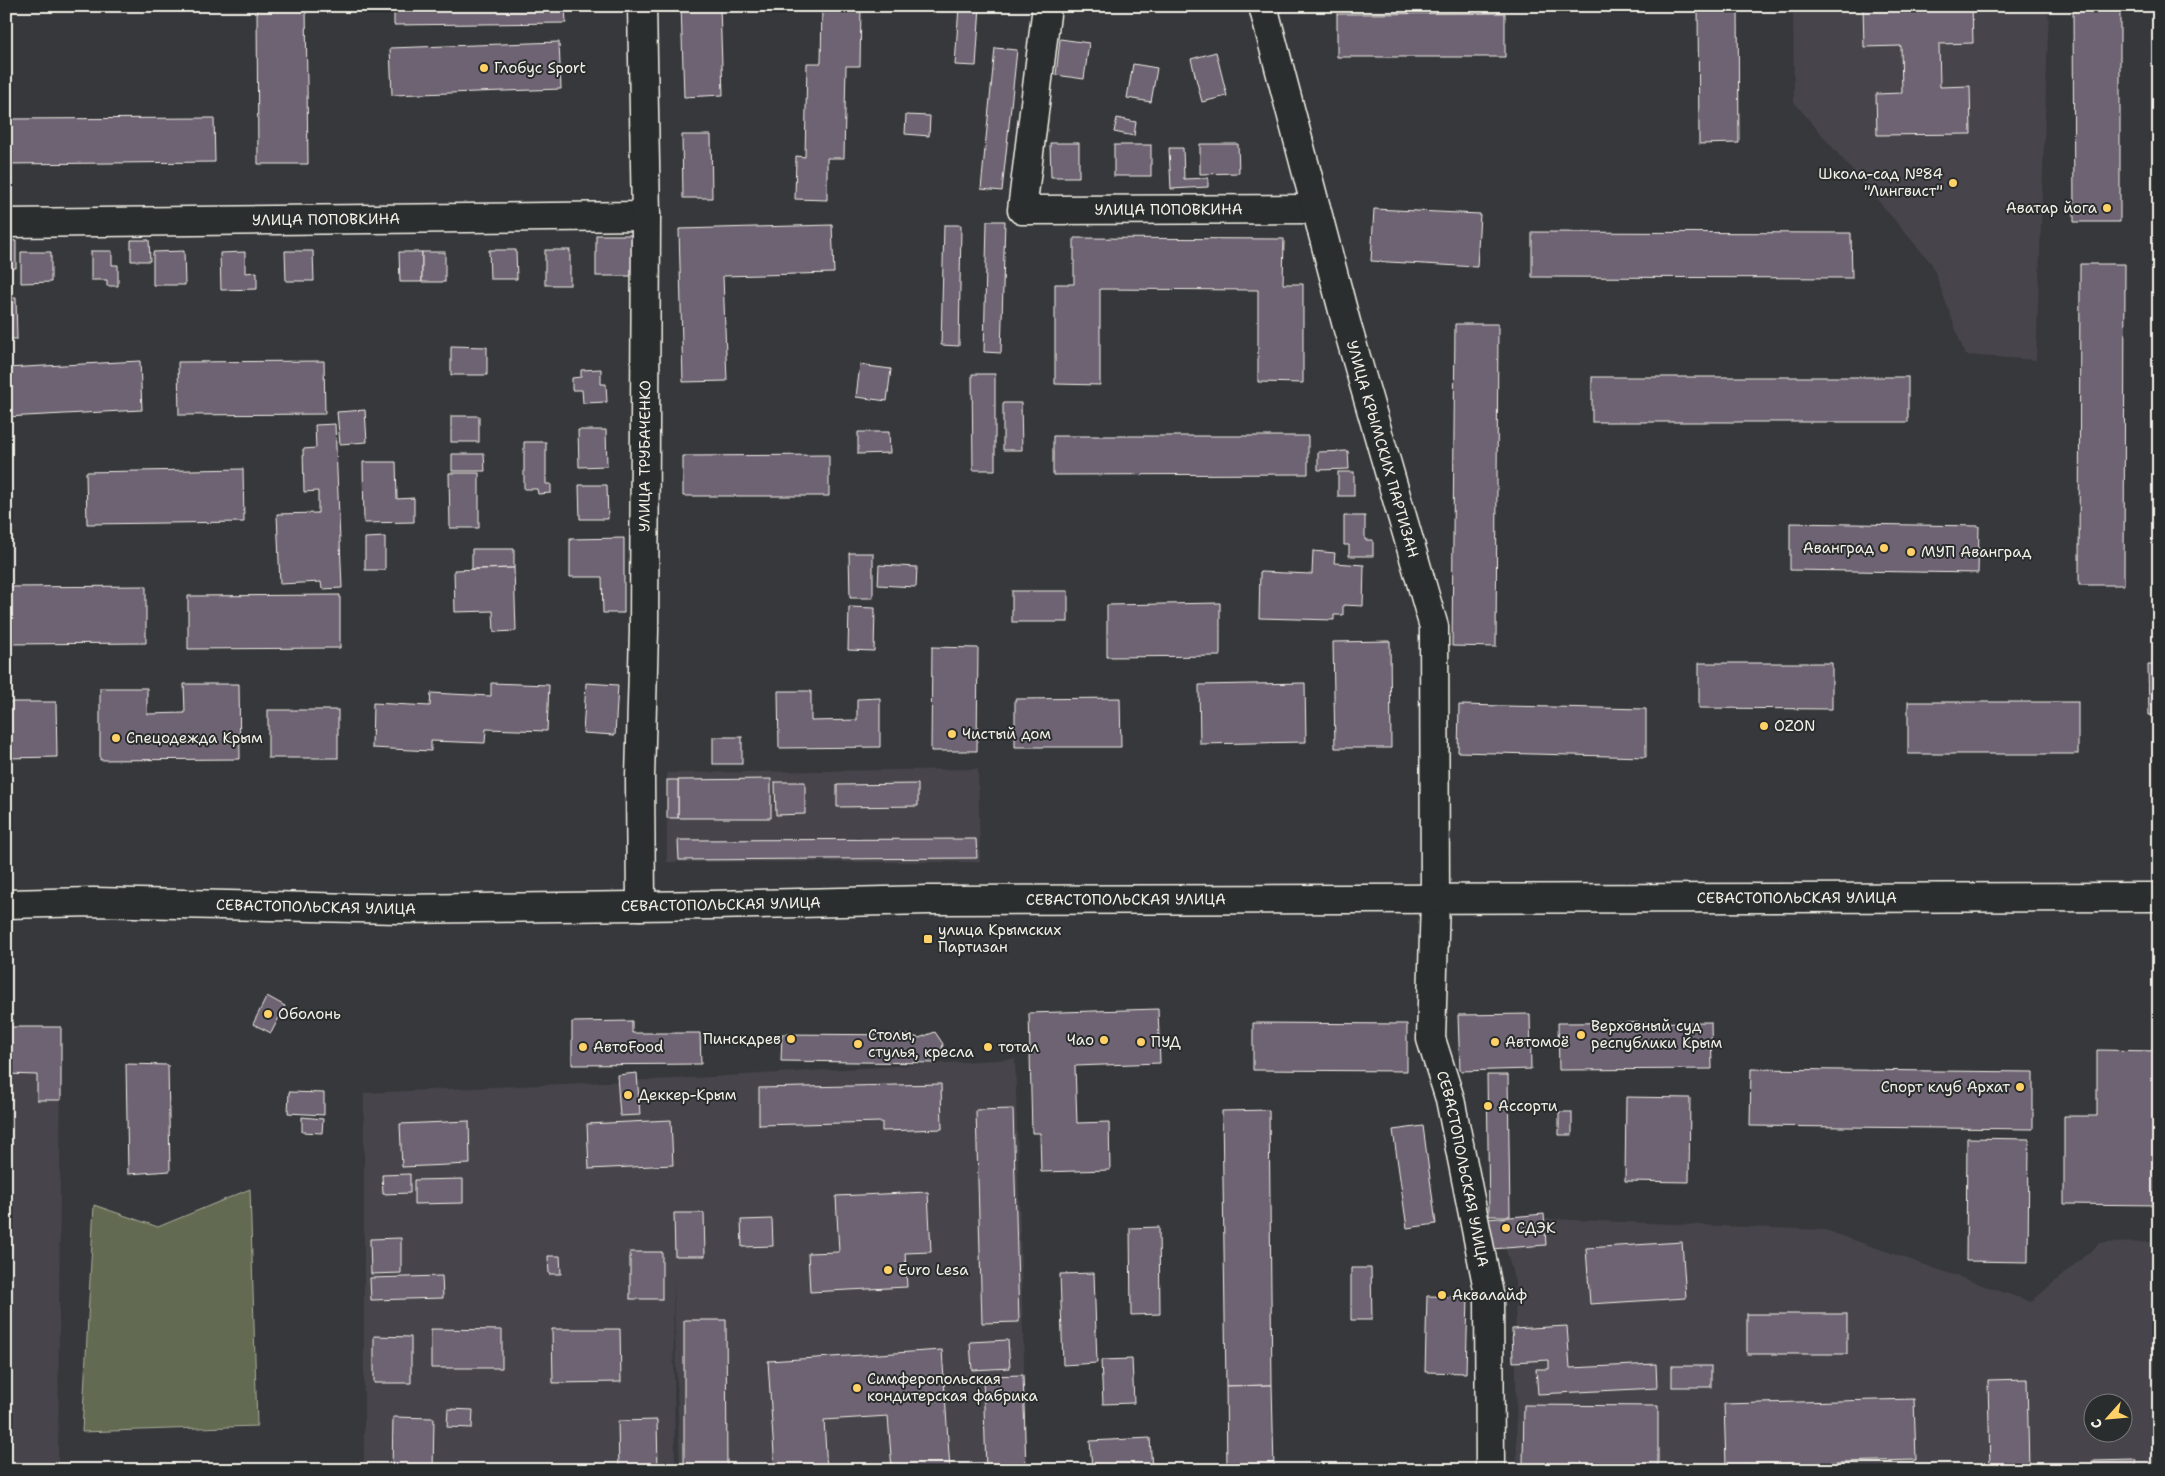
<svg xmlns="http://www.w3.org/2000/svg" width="2165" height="1476" viewBox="0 0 2165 1476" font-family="'Shantell Sans',sans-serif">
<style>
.built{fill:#47454c;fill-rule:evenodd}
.green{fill:#626a51;stroke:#abae9c}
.building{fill:#6d6373;stroke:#f4f1e8}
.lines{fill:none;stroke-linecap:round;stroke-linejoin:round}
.minor-casing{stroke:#f4f1e8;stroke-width:31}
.major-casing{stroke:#f4f1e8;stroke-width:31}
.minor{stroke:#2a2d2e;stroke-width:28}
.major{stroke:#2a2d2e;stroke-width:28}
.poi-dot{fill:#ffd166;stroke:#2a2d2e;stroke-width:2}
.labels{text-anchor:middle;stroke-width:4;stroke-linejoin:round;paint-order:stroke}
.poi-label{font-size:15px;fill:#f4f1e8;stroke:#2a2d2e;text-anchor:start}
.street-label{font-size:15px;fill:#f4f1e8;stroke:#2a2d2e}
</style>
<rect width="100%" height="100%" fill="#37383c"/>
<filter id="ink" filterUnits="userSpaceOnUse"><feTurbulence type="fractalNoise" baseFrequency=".02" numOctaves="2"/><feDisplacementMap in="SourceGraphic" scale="10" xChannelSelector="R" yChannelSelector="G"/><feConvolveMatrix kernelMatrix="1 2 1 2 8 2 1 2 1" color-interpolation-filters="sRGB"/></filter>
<g filter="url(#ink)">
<g class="built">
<path d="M 1793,6 L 2049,6 L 2036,360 L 1965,355 L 1932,264 L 1794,102 Z"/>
<path d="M 978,769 L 980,862 L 667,862 L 667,773 Z"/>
<path d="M 6,1027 L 61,1027 L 58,1470 L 6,1470 Z"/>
<path d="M 1015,1059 L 1027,1470 L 680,1470 L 673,1279 L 675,1470 L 364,1470 L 364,1093 L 694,1078 Z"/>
<path d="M 1497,1217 L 1825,1230 L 2031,1302 L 2100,1243 L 2159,1242 L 2159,1470 L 1517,1470 L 1515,1282 ZM 2092,1404 L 2122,1404 L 2122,1434 L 2092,1434 Z"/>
</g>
<path class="green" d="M 250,1189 L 257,1426 L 82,1432 L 94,1205 L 158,1227 Z"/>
<g class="building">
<path d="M 257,6 L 306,6 L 308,164 L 258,164 Z"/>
<path d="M 394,6 L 565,6 L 566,23 L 394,25 Z"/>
<path d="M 681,6 L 720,6 L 723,95 L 684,97 Z"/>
<path d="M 822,6 L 861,6 L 860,66 L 846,66 L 844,158 L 827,158 L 827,200 L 795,199 L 796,156 L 805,157 L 807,63 L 821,63 Z"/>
<path d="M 959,6 L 980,6 L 976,66 L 955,65 Z"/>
<path d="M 1698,6 L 1738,6 L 1739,143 L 1699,144 Z"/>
<path d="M 1863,6 L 1972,6 L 1973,43 L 1939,44 L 1940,87 L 1970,86 L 1971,134 L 1877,135 L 1876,94 L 1902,93 L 1901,46 L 1864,47 Z"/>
<path d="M 2073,6 L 2120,6 L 2120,222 L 2074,222 Z"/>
<path d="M 1505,13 L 1505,57 L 1337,57 L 1337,14 Z"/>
<path d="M 1060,39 L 1089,43 L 1084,79 L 1056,75 Z"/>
<path d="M 559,42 L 561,89 L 392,95 L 390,48 Z"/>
<path d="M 995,48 L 1017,50 L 1002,191 L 981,189 Z"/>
<path d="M 1216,52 L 1227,96 L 1202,102 L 1191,59 Z"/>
<path d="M 1133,64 L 1157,68 L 1151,102 L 1127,98 Z"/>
<path d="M 906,115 L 930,116 L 929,136 L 905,134 Z"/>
<path d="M 214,118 L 215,162 L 6,164 L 6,119 Z"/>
<path d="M 1117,118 L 1136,122 L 1134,136 L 1114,132 Z"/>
<path d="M 682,135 L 711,135 L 712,198 L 683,198 Z"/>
<path d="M 1050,143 L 1079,143 L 1079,177 L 1051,177 Z"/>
<path d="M 1200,144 L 1238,144 L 1239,173 L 1200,174 Z"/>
<rect x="1114" y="145" width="37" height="31"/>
<path d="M 1169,148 L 1183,148 L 1184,179 L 1208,178 L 1208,187 L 1171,189 Z"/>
<path d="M 1374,209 L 1480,214 L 1477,267 L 1371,261 Z"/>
<path d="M 987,221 L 1005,221 L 1001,353 L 984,352 Z"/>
<path d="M 832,225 L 834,273 L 723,276 L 727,381 L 683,382 L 679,229 Z"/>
<path d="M 944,225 L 961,225 L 959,346 L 941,345 Z"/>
<path d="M 1532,232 L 1851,233 L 1852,278 L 1532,277 Z"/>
<rect x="596" y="235" width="39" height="41"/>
<path d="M 1074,238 L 1284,239 L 1283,284 L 1303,284 L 1303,383 L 1258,382 L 1258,290 L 1100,289 L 1100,385 L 1055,384 L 1055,284 L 1074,284 Z"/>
<path d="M 6,240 L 16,241 L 16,268 L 6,268 Z"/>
<path d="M 131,240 L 149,240 L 150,261 L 131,261 Z"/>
<path d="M 489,250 L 516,250 L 517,279 L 490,279 Z"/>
<rect x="545" y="250" width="25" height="35"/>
<path d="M 91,251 L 112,251 L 112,265 L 118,265 L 118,286 L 107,286 L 107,280 L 91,280 Z"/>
<path d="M 184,251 L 185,285 L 153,285 L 153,252 Z"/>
<path d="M 285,251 L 313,251 L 314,281 L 286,281 Z"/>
<path d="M 21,252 L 51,252 L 51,282 L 21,283 Z"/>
<path d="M 245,252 L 245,273 L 257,272 L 257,289 L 221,290 L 220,253 Z"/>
<path d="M 399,252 L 422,252 L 422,282 L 400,282 Z"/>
<rect x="422" y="252" width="23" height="30"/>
<path d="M 2080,264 L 2125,264 L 2124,585 L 2079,585 Z"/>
<path d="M 6,298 L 16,298 L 17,339 L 6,339 Z"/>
<path d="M 1455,324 L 1498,324 L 1496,647 L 1452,646 Z"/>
<path d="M 451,346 L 487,347 L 487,375 L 451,375 Z"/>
<path d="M 140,361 L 142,410 L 6,417 L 6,368 Z"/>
<path d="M 324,361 L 325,414 L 179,415 L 178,362 Z"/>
<path d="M 860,365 L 891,369 L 887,401 L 856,397 Z"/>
<path d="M 601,369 L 601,384 L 606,384 L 607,402 L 583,403 L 582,390 L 572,390 L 572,378 L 581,377 L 581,370 Z"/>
<path d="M 972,374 L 995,374 L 995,470 L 973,470 Z"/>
<rect x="1592" y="377" width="316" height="45"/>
<path d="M 1003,403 L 1021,403 L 1022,450 L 1003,450 Z"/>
<path d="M 365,410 L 367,442 L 340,444 L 337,412 Z"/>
<rect x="451" y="416" width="28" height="26"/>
<path d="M 335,424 L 342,588 L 322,589 L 321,582 L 280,584 L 277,514 L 318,513 L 318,491 L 304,492 L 303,449 L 316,448 L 315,425 Z"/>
<path d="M 578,430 L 606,430 L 607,466 L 579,467 Z"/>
<path d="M 858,432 L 889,432 L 890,453 L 858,454 Z"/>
<path d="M 1053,436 L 1308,436 L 1308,474 L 1053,475 Z"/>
<path d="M 524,442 L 546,442 L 546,484 L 551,484 L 551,493 L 538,494 L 537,489 L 524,489 Z"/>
<path d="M 1348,451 L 1349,469 L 1318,470 L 1318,452 Z"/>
<path d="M 452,454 L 484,454 L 485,471 L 452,471 Z"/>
<path d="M 829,455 L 829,496 L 683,496 L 683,456 Z"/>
<path d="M 363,462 L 396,462 L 397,499 L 414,498 L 414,522 L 364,523 Z"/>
<path d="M 243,469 L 244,522 L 87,524 L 86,472 Z"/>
<rect x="1338" y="472" width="16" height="24"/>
<path d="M 449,473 L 479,473 L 479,528 L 450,528 Z"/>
<path d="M 579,485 L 607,485 L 608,519 L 580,519 Z"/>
<path d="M 1344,516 L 1365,516 L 1365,540 L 1373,540 L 1373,556 L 1349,556 L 1349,545 L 1344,545 Z"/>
<path d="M 1790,523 L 1979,526 L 1978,573 L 1790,570 Z"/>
<path d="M 385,537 L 385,570 L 365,570 L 365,538 Z"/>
<path d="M 624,538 L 624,613 L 603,613 L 602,577 L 570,577 L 570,539 Z"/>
<path d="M 472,549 L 514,549 L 514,568 L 472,569 Z"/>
<path d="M 1313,551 L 1335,553 L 1334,563 L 1364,565 L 1363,606 L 1343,605 L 1343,615 L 1334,615 L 1334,620 L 1259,618 L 1260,572 L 1312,574 Z"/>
<path d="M 849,553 L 873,553 L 873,598 L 850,598 Z"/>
<path d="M 879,565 L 917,567 L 916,587 L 878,585 Z"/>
<path d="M 514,568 L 516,631 L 494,632 L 493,611 L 455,612 L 454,570 Z"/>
<path d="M 146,586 L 146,643 L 6,644 L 6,587 Z"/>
<rect x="1012" y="591" width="56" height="31"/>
<path d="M 340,595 L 340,648 L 188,649 L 188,596 Z"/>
<path d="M 1220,603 L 1220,656 L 1107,657 L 1107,605 Z"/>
<path d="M 849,607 L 875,608 L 874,651 L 848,650 Z"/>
<path d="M 1390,641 L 1391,748 L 1335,748 L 1333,642 Z"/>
<path d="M 932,647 L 978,648 L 977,751 L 931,751 Z"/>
<path d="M 1699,663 L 1832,663 L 1832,709 L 1699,708 Z"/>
<path d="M 2148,665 L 2159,665 L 2159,715 L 2149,715 Z"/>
<path d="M 491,683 L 549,685 L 547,731 L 486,729 L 485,743 L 431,741 L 431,751 L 372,748 L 373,703 L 430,706 L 431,693 L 491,696 Z"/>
<path d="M 586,683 L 618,685 L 615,735 L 583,733 Z"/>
<path d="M 1305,683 L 1306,742 L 1200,744 L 1199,685 Z"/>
<path d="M 184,684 L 239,684 L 240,759 L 100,760 L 100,688 L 147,688 L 147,714 L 185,713 Z"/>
<path d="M 778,691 L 811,691 L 811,721 L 857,720 L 857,699 L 880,698 L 880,747 L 779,748 Z"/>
<path d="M 1120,698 L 1121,747 L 1015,747 L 1015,699 Z"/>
<path d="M 6,702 L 56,702 L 57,757 L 6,758 Z"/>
<rect x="1908" y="702" width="170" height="52"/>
<path d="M 1459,705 L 1646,709 L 1646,757 L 1458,752 Z"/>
<rect x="268" y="710" width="70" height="48"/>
<rect x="713" y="737" width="29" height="27"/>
<path d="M 771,779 L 771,818 L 678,818 L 678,780 Z"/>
<rect x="667" y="780" width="11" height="38"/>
<path d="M 775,782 L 805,782 L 805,814 L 776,815 Z"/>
<path d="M 918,784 L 918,806 L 837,807 L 837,785 Z"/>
<path d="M 976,839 L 977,858 L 679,860 L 678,840 Z"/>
<path d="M 267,996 L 285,1006 L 271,1033 L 253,1024 Z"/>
<path d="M 1158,1009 L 1160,1063 L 1075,1066 L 1077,1123 L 1109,1122 L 1110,1170 L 1041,1172 L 1040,1133 L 1032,1133 L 1029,1013 Z"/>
<path d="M 1530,1014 L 1531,1069 L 1460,1071 L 1458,1015 Z"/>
<path d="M 632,1021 L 632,1033 L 700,1033 L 701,1064 L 572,1065 L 572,1022 Z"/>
<path d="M 1711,1022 L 1712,1069 L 1559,1070 L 1558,1023 Z"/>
<path d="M 1253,1023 L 1407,1024 L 1407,1071 L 1253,1070 Z"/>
<path d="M 6,1027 L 61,1027 L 61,1100 L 37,1100 L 37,1075 L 6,1074 Z"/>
<path d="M 935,1032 L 943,1044 L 941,1056 L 934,1063 L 781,1061 L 782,1034 L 909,1035 L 919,1038 Z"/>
<path d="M 2097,1050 L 2159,1051 L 2159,1205 L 2064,1204 L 2064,1116 L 2097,1116 Z"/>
<path d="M 126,1064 L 168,1065 L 170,1171 L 128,1174 Z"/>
<path d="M 1751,1069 L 2033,1072 L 2033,1129 L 1750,1126 Z"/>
<path d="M 637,1073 L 640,1115 L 620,1116 L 617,1075 Z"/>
<path d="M 1487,1075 L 1508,1075 L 1510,1216 L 1489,1216 Z"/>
<path d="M 941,1084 L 942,1129 L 882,1131 L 882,1122 L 759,1125 L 759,1088 Z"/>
<path d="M 289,1092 L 324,1093 L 324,1115 L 288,1113 Z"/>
<path d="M 1626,1097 L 1690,1098 L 1689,1182 L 1625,1181 Z"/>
<path d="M 1013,1109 L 1019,1322 L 982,1323 L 976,1110 Z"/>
<path d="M 1269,1110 L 1272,1385 L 1226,1386 L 1222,1111 Z"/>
<rect x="1559" y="1112" width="13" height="23"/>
<path d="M 302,1117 L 323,1119 L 322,1133 L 302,1132 Z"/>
<path d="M 671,1120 L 673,1165 L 589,1169 L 587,1124 Z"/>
<path d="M 469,1121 L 470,1164 L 402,1167 L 400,1124 Z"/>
<path d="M 1423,1126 L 1436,1224 L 1407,1228 L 1393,1130 Z"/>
<path d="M 1967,1138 L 2029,1139 L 2028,1262 L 1966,1261 Z"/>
<path d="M 410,1174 L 410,1193 L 383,1194 L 382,1175 Z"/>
<path d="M 463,1179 L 463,1203 L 414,1204 L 414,1180 Z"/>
<path d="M 928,1192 L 931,1252 L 905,1253 L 907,1287 L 810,1292 L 808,1253 L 839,1252 L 836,1196 Z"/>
<path d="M 674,1213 L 704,1213 L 705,1256 L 675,1256 Z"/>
<path d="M 1544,1214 L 1546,1245 L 1491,1249 L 1488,1219 Z"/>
<path d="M 772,1219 L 773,1246 L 742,1247 L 741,1220 Z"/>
<path d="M 1159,1227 L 1160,1314 L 1131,1315 L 1130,1228 Z"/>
<path d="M 401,1238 L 401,1273 L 371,1274 L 370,1239 Z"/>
<path d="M 1682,1242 L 1686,1298 L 1590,1304 L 1586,1248 Z"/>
<rect x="630" y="1252" width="32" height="47"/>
<path d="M 548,1256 L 560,1256 L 561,1274 L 549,1274 Z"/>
<path d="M 1351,1268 L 1371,1268 L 1372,1320 L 1351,1320 Z"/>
<path d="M 1094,1273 L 1097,1363 L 1063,1365 L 1060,1274 Z"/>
<path d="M 442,1276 L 443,1298 L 371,1300 L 370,1278 Z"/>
<path d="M 1427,1296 L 1468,1297 L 1466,1373 L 1425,1372 Z"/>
<rect x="1747" y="1314" width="100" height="40"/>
<path d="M 684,1320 L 726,1320 L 727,1470 L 684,1470 Z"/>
<path d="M 1567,1326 L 1570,1368 L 1656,1364 L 1657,1388 L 1538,1394 L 1536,1369 L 1549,1369 L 1549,1360 L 1513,1362 L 1512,1329 Z"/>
<path d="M 431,1329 L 502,1330 L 502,1368 L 431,1368 Z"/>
<path d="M 552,1329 L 620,1329 L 621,1382 L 553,1383 Z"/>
<path d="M 374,1336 L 411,1337 L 411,1383 L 374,1383 Z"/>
<path d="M 1008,1340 L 1010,1368 L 972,1370 L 970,1342 Z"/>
<path d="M 942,1350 L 950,1470 L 892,1470 L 888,1416 L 824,1420 L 827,1470 L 775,1470 L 768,1361 Z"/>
<path d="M 1132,1359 L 1134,1403 L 1103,1404 L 1101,1360 Z"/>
<rect x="1672" y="1366" width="39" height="21"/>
<path d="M 1023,1375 L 1026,1470 L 986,1470 L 983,1376 Z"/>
<path d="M 2027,1379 L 2029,1470 L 1990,1470 L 1988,1380 Z"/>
<path d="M 1272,1385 L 1274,1470 L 1227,1470 L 1226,1386 Z"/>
<path d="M 1914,1399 L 1916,1460 L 1726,1465 L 1724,1404 Z"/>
<path d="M 1524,1405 L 1658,1406 L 1658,1466 L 1523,1464 Z"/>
<path d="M 448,1409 L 473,1410 L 472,1428 L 447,1427 Z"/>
<path d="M 393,1417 L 434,1418 L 433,1470 L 392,1470 Z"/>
<path d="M 657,1420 L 658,1470 L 619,1470 L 618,1421 Z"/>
<path d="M 10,1429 L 11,1469 L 6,1469 L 6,1430 Z"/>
<path d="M 1150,1438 L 1152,1470 L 1092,1470 L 1090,1441 Z"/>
<path d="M 2136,1460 L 2136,1470 L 2093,1470 L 2093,1461 Z"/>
</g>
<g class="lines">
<defs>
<g id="minor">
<path id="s1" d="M 1047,6 L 1022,210 L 1316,209"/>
<path id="s2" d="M 6,223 L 646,216"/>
<path id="s3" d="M 1435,899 L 1431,1039 L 1450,1099 L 1489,1294 L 1490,1470"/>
<path id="s4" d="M 641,906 L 640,778 L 644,631 L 646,216 L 642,6"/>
</g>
<g id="major">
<path id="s5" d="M 1263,6 L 1347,326 L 1434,627 L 1435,899"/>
<path id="s6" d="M 6,904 L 93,902 L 398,909 L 712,905 L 928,900 L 2159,897"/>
</g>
</defs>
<use href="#minor" class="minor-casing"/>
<use href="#major" class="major-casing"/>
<use href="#minor" class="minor"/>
<use href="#major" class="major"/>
</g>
</g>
<g class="poi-dot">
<circle cx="484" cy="68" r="5"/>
<circle cx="1953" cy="183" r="5"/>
<circle cx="2107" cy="208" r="5"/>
<circle cx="1884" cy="548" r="5"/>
<circle cx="1911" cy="552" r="5"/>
<circle cx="1764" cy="726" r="5"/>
<circle cx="952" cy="734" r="5"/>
<circle cx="116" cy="738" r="5"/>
<rect x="923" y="934" width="10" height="10" rx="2.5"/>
<circle cx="268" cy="1014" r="5"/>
<circle cx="1581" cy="1035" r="5"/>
<circle cx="791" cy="1039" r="5"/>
<circle cx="1104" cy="1040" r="5"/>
<circle cx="1141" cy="1042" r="5"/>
<circle cx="1495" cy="1042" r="5"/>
<circle cx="858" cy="1044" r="5"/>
<circle cx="583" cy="1047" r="5"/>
<circle cx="988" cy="1047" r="5"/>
<circle cx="2020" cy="1087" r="5"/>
<circle cx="628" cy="1095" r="5"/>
<circle cx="1488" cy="1106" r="5"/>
<circle cx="1506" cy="1228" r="5"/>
<circle cx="888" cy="1270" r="5"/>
<circle cx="1442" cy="1295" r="5"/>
<circle cx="857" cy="1388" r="5"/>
</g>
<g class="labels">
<g class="poi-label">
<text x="494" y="73">Глобус Sport</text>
<text x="1943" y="179" text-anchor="end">Школа-сад №84<tspan x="1943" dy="17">"Лингвист"</tspan></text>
<text x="2097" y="213" text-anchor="end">Аватар йога</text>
<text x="1874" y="553" text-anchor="end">Аванград</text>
<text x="1921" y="557">МУП Аванград</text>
<text x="1774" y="731">OZON</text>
<text x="962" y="739">Чистый дом</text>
<text x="126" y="743">Спецодежда Крым</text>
<text x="938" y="935">улица Крымских<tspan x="938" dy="17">Партизан</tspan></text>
<text x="278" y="1019">Оболонь</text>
<text x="1591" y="1031">Верховный суд<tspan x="1591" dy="17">республики Крым</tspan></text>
<text x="868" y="1040">Столы,<tspan x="868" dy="17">стулья, кресла</tspan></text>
<text x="781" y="1044" text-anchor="end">Пинскдрев</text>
<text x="1094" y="1045" text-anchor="end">Чао</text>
<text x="1151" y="1047">ПУД</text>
<text x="1505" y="1047">Автомоё</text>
<text x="593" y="1052">АвтоFood</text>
<text x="998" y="1052">тотал</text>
<text x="2010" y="1092" text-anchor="end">Спорт клуб Архат</text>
<text x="638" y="1100">Деккер-Крым</text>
<text x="1498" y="1111">Ассорти</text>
<text x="1516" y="1233">СДЭК</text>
<text x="898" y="1275">Euro Lesa</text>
<text x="1452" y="1300">Аквалайф</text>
<text x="867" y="1384">Симферопольская<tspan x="867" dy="17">кондитерская фабрика</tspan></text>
</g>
<g class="street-label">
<text dy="5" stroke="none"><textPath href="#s1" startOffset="352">УЛИЦА ПОПОВКИНА</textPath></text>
<text dy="5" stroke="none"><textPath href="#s2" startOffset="320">УЛИЦА ПОПОВКИНА</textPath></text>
<text dy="5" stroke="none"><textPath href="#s5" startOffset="459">УЛИЦА КРЫМСКИХ ПАРТИЗАН</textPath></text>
<text dy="5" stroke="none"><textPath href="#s4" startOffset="450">УЛИЦА ТРУБАЧЕНКО</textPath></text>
<text dy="5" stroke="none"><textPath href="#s6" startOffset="1791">СЕВАСТОПОЛЬСКАЯ УЛИЦА</textPath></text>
<text dy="5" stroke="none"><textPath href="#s6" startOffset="1120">СЕВАСТОПОЛЬСКАЯ УЛИЦА</textPath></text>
<text dy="5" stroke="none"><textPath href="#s6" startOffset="715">СЕВАСТОПОЛЬСКАЯ УЛИЦА</textPath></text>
<text dy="5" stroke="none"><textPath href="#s6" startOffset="310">СЕВАСТОПОЛЬСКАЯ УЛИЦА</textPath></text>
<text dy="5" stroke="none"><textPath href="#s3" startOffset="274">СЕВАСТОПОЛЬСКАЯ УЛИЦА</textPath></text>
</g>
</g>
<rect width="2165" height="1476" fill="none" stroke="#2a2d2e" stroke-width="25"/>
<rect x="12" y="12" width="2140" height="1451" fill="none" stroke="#f4f1e8" stroke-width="2" filter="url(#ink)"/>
<g transform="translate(2108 1418) rotate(243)"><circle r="24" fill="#2a2d2e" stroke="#7b7b78"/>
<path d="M0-4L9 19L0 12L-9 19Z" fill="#ffd166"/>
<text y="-8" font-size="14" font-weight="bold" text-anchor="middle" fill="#f4f1e8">С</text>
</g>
</svg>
